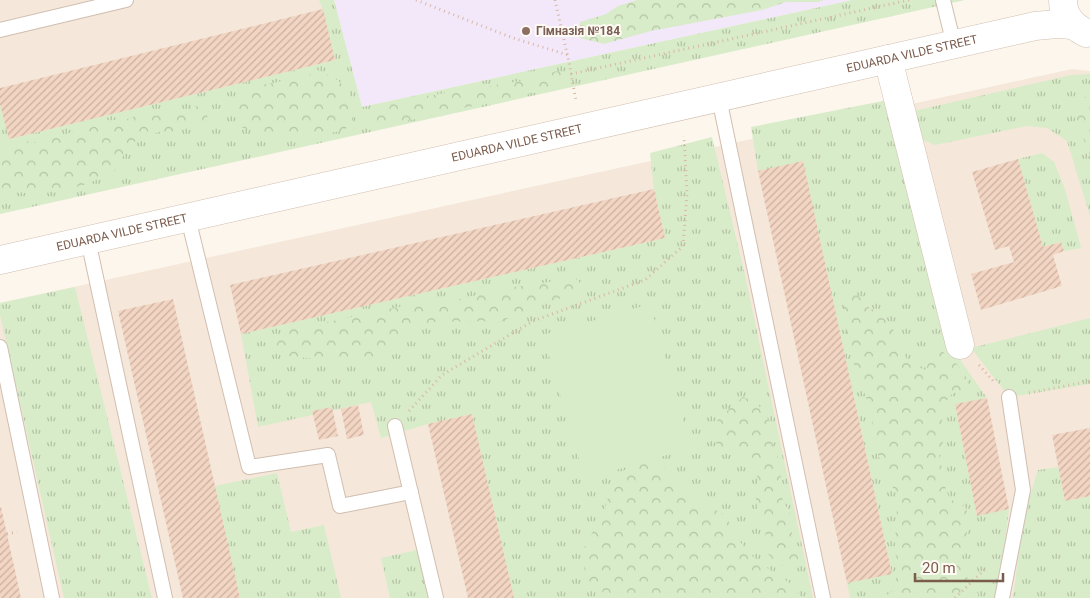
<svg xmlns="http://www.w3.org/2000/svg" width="1090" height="598" viewBox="0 0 1090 598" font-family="Roboto,sans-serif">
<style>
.residential{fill:#f5e8da}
.education{fill:#f3e8fa}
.grass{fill:url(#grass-tufts)}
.forest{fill:url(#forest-crowns)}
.pitch{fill:#d8ecc9}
.building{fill:url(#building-hatch)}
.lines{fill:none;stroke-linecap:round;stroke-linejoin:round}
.lane-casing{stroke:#d1beb0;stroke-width:16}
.street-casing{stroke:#d1beb0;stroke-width:29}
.path{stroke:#d9b8a5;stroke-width:3;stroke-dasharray:1 4;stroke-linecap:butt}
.lane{stroke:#fff;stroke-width:14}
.street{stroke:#fff;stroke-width:28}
.education-dot{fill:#8d6e63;stroke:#fffaf3;stroke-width:2}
.labels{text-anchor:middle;stroke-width:4;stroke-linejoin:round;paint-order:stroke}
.education-label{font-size:12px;font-weight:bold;fill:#785e54;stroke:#fffaf3;text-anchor:start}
.street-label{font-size:12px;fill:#7a5c4d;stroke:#fffaf3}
</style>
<defs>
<pattern id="grass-tufts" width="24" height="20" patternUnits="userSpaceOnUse" patternTransform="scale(1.25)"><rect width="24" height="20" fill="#d8ecc9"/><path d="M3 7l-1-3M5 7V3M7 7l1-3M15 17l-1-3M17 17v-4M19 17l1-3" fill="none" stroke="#b4c2a5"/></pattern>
<pattern id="forest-crowns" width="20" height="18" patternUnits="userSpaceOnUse" patternTransform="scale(1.25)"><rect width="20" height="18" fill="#d8ecc9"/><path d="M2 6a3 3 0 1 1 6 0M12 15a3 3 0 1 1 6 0" fill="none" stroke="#b4c2a5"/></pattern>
<pattern id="building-hatch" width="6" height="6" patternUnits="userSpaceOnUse" patternTransform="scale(1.25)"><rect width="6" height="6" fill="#f3d5c3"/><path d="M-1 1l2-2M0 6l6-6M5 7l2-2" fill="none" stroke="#cab0a1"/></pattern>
</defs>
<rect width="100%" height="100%" fill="#fdf6ec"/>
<g class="residential">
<path d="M 0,0 L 334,0 L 362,107 L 0,190 Z"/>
<path d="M 1072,69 L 1090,71 L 1090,598 L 0,598 L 0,303 Z"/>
</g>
<path class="education" d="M 334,0 L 852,0 L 362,107 Z"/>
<g class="grass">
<path d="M 319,0 L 334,0 L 362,107 L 852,0 L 965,0 L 0,214 L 0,104 L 9,139 L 335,60 L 323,10 Z"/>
<path d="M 1090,74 L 1090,216 L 1067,141 L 1047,128 L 1027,126 L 935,145 L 921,139 L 914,111 L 1071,75 Z"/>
<path d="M 888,100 L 952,348 L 987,398 L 955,405 L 977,515 L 1009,509 L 998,598 L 850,598 L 847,583 L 892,573 L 803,162 L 758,171 L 751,127 Z"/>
<path d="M 712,137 L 745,275 L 813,598 L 514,598 L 472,414 L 428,424 L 381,438 L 371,402 L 258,427 L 241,334 L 665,238 L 654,189 L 650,153 Z"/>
<path d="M 1042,153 L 1054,162 L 1065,189 L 1081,248 L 1064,251 L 1060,242 L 1043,247 L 1018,159 Z"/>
<path d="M 75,287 L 152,598 L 64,598 L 0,315 L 0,303 Z"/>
<path d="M 1090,318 L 1090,384 L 1009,397 L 971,348 Z"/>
<path d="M 1058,467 L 1065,501 L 1090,496 L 1090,598 L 1013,598 L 1023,518 L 1038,470 Z"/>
<path d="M 277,473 L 291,532 L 324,525 L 341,598 L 240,598 L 215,486 Z"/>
<path d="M 417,550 L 428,598 L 390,598 L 381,558 Z"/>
</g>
<g class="forest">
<path d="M 637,0 L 824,0 L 818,2 L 786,2 L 762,10 L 651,31 L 604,44 L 580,38 L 580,22 L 606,14 L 618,6 Z"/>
<path d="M 318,70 C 346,83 356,91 353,124 L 342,131 L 293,138 L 273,137 L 238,126 L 234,106 L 251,86 L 274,83 L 292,78 L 304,78 Z"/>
<path d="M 558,71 L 563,72 L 566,80 L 561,87 L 476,106 C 455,107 383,132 369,121 L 375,110 L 381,106 L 427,96 L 521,81 C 528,76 534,78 542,76 C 548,74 551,72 558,71 Z"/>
<path d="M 1090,93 L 1090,157 L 1087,146 L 1076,125 L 1074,110 L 1080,101 Z"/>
<path d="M 196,106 L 208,110 L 207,121 L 175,132 L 158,132 L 140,141 L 130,142 L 123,149 L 123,156 L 113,173 L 81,186 L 39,194 L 0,191 L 0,148 L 21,141 L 36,142 L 49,137 L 65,135 L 77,129 L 94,127 L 107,120 L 125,120 L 141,114 L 165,116 Z"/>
<path d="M 575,278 L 581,284 L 572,295 L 545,303 L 502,321 L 434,322 L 412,328 L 401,342 L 384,352 L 366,360 L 331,360 L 283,356 L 275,348 L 281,335 L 295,326 L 323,323 L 398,307 L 451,301 L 508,288 Z"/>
<path d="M 856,293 L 870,309 L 881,312 L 892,326 L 898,346 L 904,353 L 909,364 L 926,370 L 932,351 L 939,346 L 946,356 L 958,365 L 965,375 L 970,387 L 952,394 L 941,408 L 944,439 L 939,454 L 946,490 L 950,499 L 965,507 L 971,520 L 963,545 L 962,562 L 966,576 L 976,587 L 979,598 L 883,598 L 891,592 L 899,571 L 895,551 L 896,517 L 899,497 L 892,486 L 871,439 L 873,416 L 855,368 L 845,324 L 844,305 L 848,296 Z"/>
<path d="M 743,397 L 757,403 L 769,420 L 767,430 L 777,454 L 781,478 L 780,494 L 790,514 L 793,542 L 800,560 L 796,572 L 775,562 L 768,554 L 765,530 L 758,516 L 756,500 L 758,462 L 734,449 L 718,448 L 713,432 L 718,419 Z"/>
<path d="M 660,462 L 675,484 L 691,497 L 725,515 L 741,543 L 757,561 L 791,584 L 802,598 L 618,598 L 594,588 L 585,576 L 583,550 L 605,509 L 610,490 L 621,472 L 636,464 Z"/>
</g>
<path class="pitch" d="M 650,304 L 691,448 L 585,479 L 543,335 Z"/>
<g class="building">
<path d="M 323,9 L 335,60 L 9,139 L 0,104 L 0,88 Z"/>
<path d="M 1018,159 L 1043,247 L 1061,242 L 1064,251 L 1053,255 L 1062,286 L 981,310 L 971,274 L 1014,262 L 1009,246 L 995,250 L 972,172 Z"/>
<path d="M 803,161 L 892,574 L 847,583 L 758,171 Z"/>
<path d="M 654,189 L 665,238 L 241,334 L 230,285 Z"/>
<path d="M 173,299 L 215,486 L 240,598 L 183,598 L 118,311 Z"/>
<path d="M 987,398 L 1009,509 L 977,516 L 955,404 Z"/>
<path d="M 358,405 L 364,435 L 347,439 L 341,409 Z"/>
<path d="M 332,407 L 338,436 L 319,440 L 312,411 Z"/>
<path d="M 472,414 L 514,598 L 468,598 L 428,424 Z"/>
<path d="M 1090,428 L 1090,496 L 1065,501 L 1052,435 Z"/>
<path d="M 0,507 L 1,507 L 21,598 L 0,598 Z"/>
</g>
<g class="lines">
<defs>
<g id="lane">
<path d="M 943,0 L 954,45"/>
<path d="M 0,30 L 126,0"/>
<path d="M 719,98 L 823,598"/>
<path d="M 188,218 L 249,467 L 328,455 L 340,506 L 411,492"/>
<path d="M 88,240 L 165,598"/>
<path d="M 0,347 L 52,598"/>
<path d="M 395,426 L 436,598"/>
<path d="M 1002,598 L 1023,490 L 1009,397"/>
</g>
<g id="street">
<path d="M 1063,0 C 1063,16 1072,26 1086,33"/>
<path d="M 888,59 L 960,345"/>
<path id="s1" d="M 0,260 L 1035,26 L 1057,24 L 1073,25"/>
</g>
</defs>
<use href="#lane" class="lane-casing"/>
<use href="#street" class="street-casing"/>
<g class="path">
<path d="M 416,0 L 513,38 L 568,55"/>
<path d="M 555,0 L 569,62 L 576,101"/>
<path d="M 571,74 L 909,0"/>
<path d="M 979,365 L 995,383"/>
<path d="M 1029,393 L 1090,381"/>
<path d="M 409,411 L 442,375 L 533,321 L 645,280 L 683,246 L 687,193 L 684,136"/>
<path d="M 7,534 L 17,532"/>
<path d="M 955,598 L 985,569"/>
</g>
<use href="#lane" class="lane"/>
<use href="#street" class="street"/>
</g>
<circle class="education-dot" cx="526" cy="31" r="5"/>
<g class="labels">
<g class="education-label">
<text x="536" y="35">Гімназія №184</text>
</g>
<g class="street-label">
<text dy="4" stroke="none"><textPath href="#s1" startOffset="935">EDUARDA VILDE STREET</textPath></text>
<text dy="4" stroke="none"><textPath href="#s1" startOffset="530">EDUARDA VILDE STREET</textPath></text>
<text dy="4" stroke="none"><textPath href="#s1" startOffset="125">EDUARDA VILDE STREET</textPath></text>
</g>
</g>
<path d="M915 573v8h88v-8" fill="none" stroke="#7a5c4d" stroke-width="2.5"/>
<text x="922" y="573" font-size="15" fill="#7a5c4d" stroke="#fffaf3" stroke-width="4" paint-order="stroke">20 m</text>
</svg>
